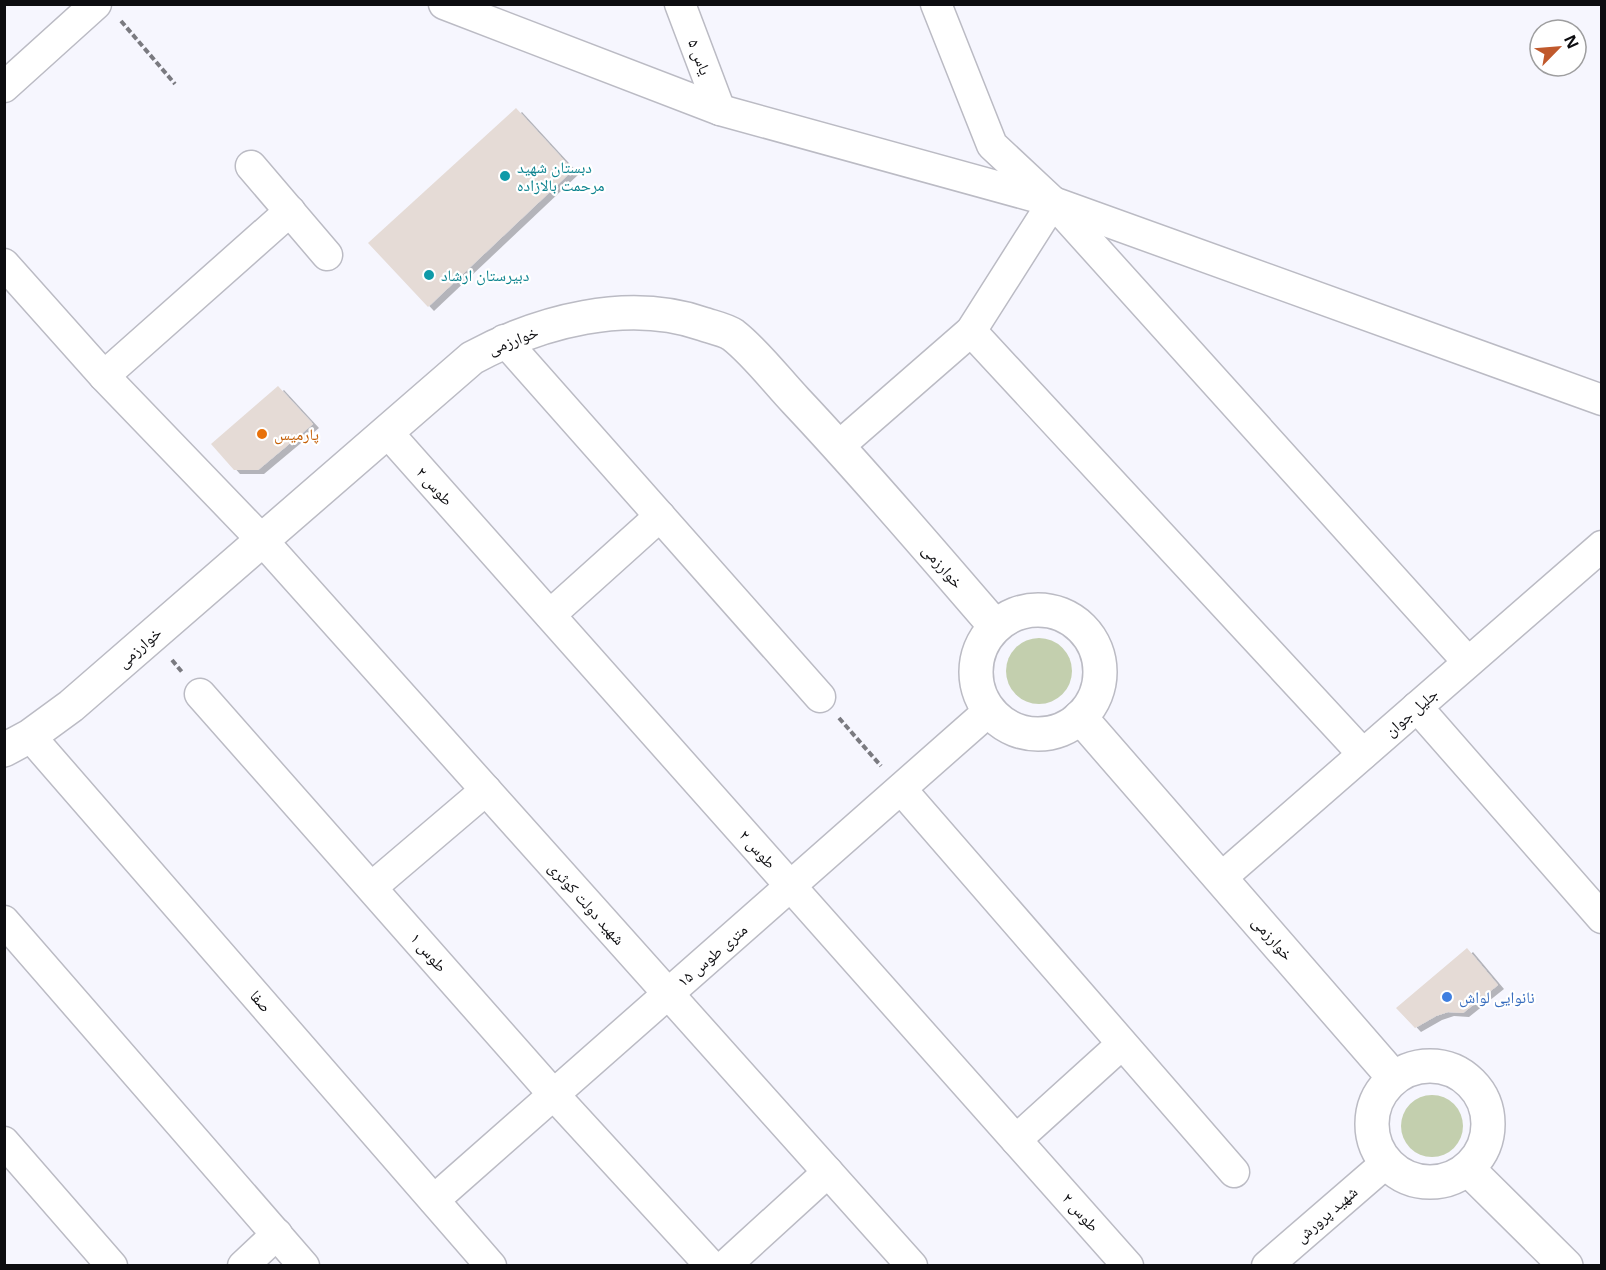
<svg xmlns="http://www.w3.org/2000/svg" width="1606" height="1270" viewBox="0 0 1606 1270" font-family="'Open Sans','Noto Naskh Arabic',sans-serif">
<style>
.green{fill:#c3cfae}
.building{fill:#e5dbd6;filter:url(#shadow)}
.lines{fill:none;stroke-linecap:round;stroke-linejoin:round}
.street-casing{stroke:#bbbbc4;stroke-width:33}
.secondary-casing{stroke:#bbbbc4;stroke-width:36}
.path{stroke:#7a7a80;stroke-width:4;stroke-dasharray:6 3;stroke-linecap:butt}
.street{stroke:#fff;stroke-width:30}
.secondary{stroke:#fff;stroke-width:33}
.culture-dot{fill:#0f9aa8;stroke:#fff;stroke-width:2}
.food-dot{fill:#e8710a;stroke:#fff;stroke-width:2}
.shop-dot{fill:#3f7fe0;stroke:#fff;stroke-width:2}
.labels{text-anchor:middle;stroke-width:4.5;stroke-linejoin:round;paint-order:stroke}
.street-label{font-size:16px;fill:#0d0d10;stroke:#fff}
.culture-label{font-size:16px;fill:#0d838f;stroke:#fff;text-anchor:start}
.food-label{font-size:16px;fill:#c56008;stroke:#fff;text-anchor:start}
.shop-label{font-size:16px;fill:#366cbe;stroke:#fff;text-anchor:start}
</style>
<defs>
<filter id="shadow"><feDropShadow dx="6" dy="4" stdDeviation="0" flood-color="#0004"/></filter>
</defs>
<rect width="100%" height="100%" fill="#f6f6fe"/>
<g class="green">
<circle cx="1039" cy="671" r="33"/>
<circle cx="1432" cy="1126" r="31"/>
</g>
<g class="building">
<path d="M 516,108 L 573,170 L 428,307 L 368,243 Z"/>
<path d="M 278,386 L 313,424 L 258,470 L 234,470 L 211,444 Z"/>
<path d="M 1467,948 L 1498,985 L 1463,1013 L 1448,1012 L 1436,1016 L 1415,1028 L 1396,1008 Z"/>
</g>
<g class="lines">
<defs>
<g id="street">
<path d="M 444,4 L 720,110 L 1047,200"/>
<path d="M 680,4 L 720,110"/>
<path d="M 936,4 L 992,145 L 1053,202 L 1468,662"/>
<path d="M 4,87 L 96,4"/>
<path d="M 251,166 L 327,255"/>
<path d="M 4,264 L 104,376 L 262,540 L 912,1266"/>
<path d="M 971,331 L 1363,754"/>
<path d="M 504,340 L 820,697"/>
<path d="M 104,376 L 290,211"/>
<path d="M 388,433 L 1128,1266"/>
<path d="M 839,446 L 971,331 L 1053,202 L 1602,400"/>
<path d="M 550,615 L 660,516"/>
<path d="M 200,694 L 554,1095 L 711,1266"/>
<path d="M 1417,707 L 1602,918"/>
<path d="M 30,736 L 491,1266"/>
<path d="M 901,789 L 1234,1172"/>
<path d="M 1221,878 L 1602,546"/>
<path d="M 372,887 L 486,790"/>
<path d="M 4,921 L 304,1266"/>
<path d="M 1016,1140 L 1122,1044"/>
<path d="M 4,1142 L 112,1266"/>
<path d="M 434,1200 L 990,710"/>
<path d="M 243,1266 L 277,1234"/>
<path d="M 725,1266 L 828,1172"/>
<path d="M 1267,1266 L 1386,1163"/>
</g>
<g id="secondary">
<circle cx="1038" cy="672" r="62"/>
<path d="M 1080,717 L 1394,1078"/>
<path d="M 4,750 L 30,736 L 71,706 L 472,358 C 540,321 628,298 703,324 C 712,327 726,330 733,335 C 755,352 777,381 796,401 C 865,474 930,551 995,626"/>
<circle cx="1430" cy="1124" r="58"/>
<path d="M 1468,1169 L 1566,1266"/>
</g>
</defs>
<use href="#street" class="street-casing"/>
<use href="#secondary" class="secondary-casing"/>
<g class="path">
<path d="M 121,21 L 175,84"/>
<path d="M 172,660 L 182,672"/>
<path d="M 839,718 L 881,766"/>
</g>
<use href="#street" class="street"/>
<use href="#secondary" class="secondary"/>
</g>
<g class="culture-dot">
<circle cx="505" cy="176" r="6"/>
<circle cx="429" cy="275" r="6"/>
</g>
<circle class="food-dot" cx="262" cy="434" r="6"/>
<circle class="shop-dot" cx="1447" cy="997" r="6"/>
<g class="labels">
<g class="street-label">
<text transform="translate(700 57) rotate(69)" y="6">یاس ۵</text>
<text transform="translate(513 340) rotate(-21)" y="6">خوارزمی</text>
<text transform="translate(435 486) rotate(48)" y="6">طوس ۲</text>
<text transform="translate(943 566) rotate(49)" y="6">خوارزمی</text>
<text transform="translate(139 647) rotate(-41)" y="6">خوارزمی</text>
<text transform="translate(1411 712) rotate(-41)" y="6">جلیل جوان</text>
<text transform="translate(758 849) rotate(48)" y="6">طوس ۲</text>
<text transform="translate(587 903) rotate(48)" y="6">شهید دولت کوثری</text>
<text transform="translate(1273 938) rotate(49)" y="6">خوارزمی</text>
<text transform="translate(429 952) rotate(49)" y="6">طوس ۱</text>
<text transform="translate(712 955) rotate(-41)" y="6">۱۵ متری طوس</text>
<text transform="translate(261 1001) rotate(49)" y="6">صفا</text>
<text transform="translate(1081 1212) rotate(48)" y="6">طوس ۲</text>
<text transform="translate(1326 1214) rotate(-41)" y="6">شهید پرورش</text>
</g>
<g class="culture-label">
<text x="517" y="173">دبستان شهید<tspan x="517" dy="18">مرحمت بالازاده</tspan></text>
<text x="441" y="281">دبیرستان ارشاد</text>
</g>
<g class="food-label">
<text x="274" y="440">پارمیس</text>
</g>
<g class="shop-label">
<text x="1459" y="1003">نانوایی لواش</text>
</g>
</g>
<rect width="1606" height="1270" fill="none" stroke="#0d0d10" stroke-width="12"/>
<g transform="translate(1558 48) rotate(65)"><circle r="28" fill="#ffffff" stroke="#9e9e9f" stroke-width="1.5"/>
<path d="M0-4.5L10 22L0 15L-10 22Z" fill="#c0592c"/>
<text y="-9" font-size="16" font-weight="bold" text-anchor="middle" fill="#0d0d10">N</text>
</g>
</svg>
